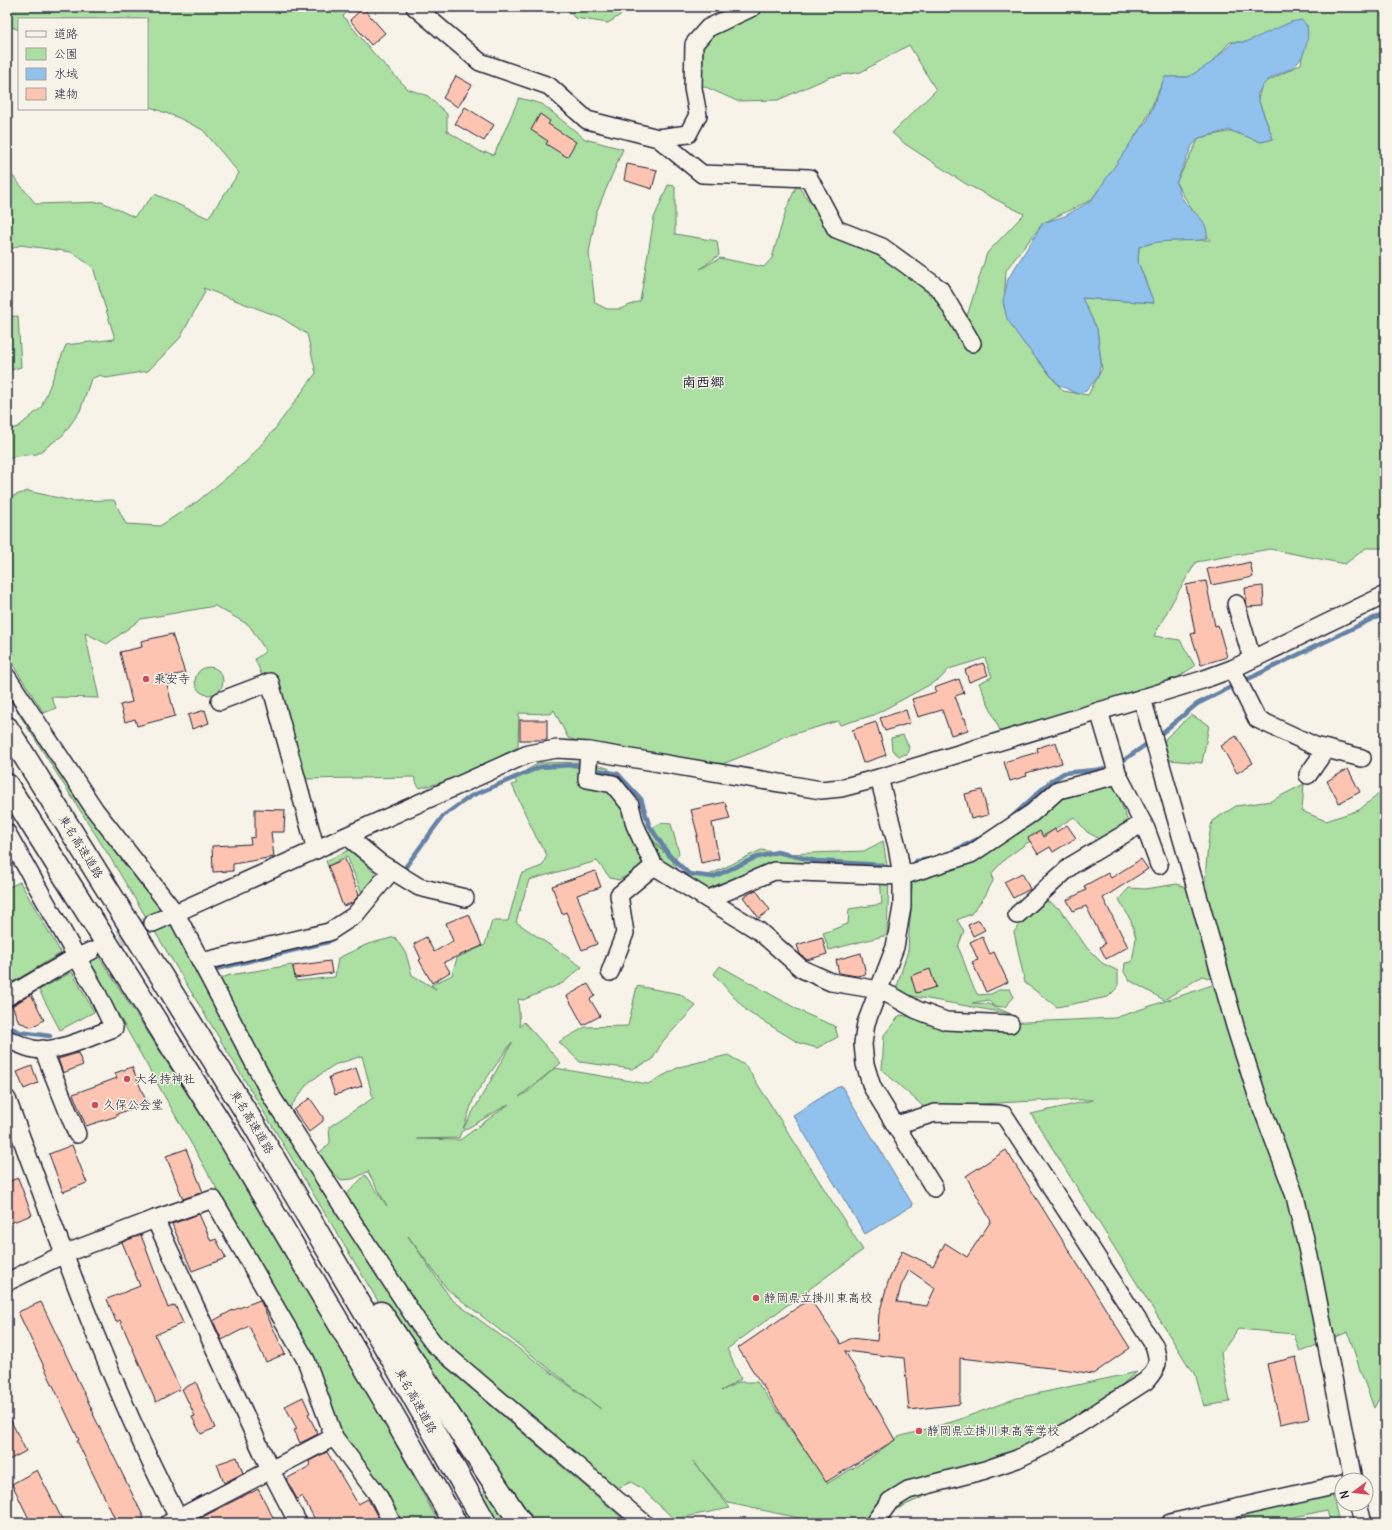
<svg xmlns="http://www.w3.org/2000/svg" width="1392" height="1530" viewBox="0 0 1392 1530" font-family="Delius,'Klee One',sans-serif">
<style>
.green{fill:#abe0a2;stroke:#66816e;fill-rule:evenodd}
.water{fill:#91c2ed;stroke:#6582a6}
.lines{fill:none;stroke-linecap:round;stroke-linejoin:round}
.stream{stroke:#6582a6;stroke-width:4.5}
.building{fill:#fdc5b1;stroke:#22223b;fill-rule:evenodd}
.minor-tunnel{stroke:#ccc9c5;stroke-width:17;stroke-dasharray:17 8;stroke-linecap:butt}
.minor-casing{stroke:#22223b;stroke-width:20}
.highway-casing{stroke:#22223b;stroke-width:25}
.minor{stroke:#f7f3e8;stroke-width:17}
.highway{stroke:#f7f3e8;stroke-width:22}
.poi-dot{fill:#d1495b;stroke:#f7f3e8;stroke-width:1.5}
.labels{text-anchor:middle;stroke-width:3;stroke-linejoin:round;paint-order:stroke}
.poi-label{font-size:12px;fill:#22223b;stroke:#f7f3e8;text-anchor:start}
.street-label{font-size:12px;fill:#22223b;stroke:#f7f3e8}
.quarter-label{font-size:14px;font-weight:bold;fill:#22223b;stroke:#f7f3e8}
</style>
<rect width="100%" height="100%" fill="#f7f3e8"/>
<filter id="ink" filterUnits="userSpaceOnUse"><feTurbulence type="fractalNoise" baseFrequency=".025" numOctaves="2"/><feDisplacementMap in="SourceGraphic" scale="8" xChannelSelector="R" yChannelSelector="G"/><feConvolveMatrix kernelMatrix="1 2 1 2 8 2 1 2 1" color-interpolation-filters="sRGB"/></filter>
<g filter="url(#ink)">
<g class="green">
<path d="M 7,7 L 352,7 L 343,16 L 375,55 L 408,89 L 428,96 L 447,114 L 447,131 L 483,153 L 486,152 L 494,155 L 519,98 L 542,104 L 585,139 L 623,149 L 596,213 L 589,253 L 595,303 L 607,309 L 620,309 L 640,301 L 654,218 L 668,185 L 675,186 L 675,234 L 717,241 L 719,255 L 700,269 L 720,258 L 764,267 L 772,258 L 786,210 L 797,185 L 835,235 L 893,263 L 941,304 L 978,345 L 967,316 L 987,253 L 1024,214 L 966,184 L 905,144 L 892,133 L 936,90 L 909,45 L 861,72 L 830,77 L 778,100 L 737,101 L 699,84 L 693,71 L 705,44 L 719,28 L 755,7 L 1385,7 L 1385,548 L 1366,548 L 1345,564 L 1270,549 L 1196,562 L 1174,599 L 1154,636 L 1180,640 L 1195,666 L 1178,677 L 1001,733 L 979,683 L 992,677 L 985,658 L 949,669 L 940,679 L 874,715 L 840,725 L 838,721 L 783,737 L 768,746 L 705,771 L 636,759 L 568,738 L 554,710 L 551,714 L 519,713 L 518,747 L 456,779 L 419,788 L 414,777 L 305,779 L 255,659 L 266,651 L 249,625 L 215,606 L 141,619 L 107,644 L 85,633 L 99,698 L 51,697 L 56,708 L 44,713 L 7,656 L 7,498 L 28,491 L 72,501 L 114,500 L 126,524 L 160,526 L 198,501 L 248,460 L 274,430 L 316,373 L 307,334 L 280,317 L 203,288 L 205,292 L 180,338 L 148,371 L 106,378 L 100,375 L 91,379 L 80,411 L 63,435 L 37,454 L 16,456 L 7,460 L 7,430 L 18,427 L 41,408 L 66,345 L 115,339 L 93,267 L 71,252 L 20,245 L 7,251 L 7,169 L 36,204 L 102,202 L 134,217 L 155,194 L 208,218 L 239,173 L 203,130 L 179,118 L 150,107 L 147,104 L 147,19 L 19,19 L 19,30 L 7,25 ZM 1307,25 L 1301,64 L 1262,84 L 1258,99 L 1273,139 L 1261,142 L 1232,131 L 1199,138 L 1176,183 L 1210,240 L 1159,241 L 1139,247 L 1138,262 L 1154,303 L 1082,298 L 1097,329 L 1102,369 L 1088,395 L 1063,391 L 1022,341 L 1004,307 L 1006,270 L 1043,223 L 1091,200 L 1114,169 L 1145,121 L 1165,77 L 1188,77 L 1209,66 L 1230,42 L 1246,42 Z"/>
<path d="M 563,7 L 630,7 L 622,14 L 608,23 L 575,18 Z"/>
<path d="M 18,316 L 21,367 L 7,371 L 7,317 Z"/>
<circle cx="209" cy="681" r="14"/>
<path d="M 7,673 L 145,882 L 182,942 L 216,980 L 230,975 L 292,965 L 296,981 L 335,977 L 338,958 L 368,944 L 395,937 L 406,954 L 412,975 L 436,989 L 431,985 L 452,975 L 457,958 L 485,945 L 492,921 L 508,921 L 521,874 L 542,866 L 547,855 L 536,837 L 512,785 L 517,783 L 513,778 L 539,763 L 583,762 L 608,768 L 627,793 L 646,833 L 664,853 L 650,836 L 649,832 C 656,824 660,822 671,824 L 679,853 L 673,863 L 681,873 L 707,876 L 761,850 L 785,854 L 864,851 L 883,841 L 889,878 L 887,935 L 829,950 L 823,933 L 848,924 L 849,909 L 882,904 L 880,877 L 773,866 L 747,873 L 707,889 L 654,860 L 619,880 L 610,878 L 597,861 L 529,880 L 516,922 L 582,967 L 563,983 L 523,1000 L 518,999 L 520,1027 L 524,1022 L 561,1063 L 519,1097 L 530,1090 L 555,1068 L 648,1084 L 679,1067 L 728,1055 L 746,1066 L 863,1250 L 727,1349 L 741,1379 L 721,1391 L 739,1382 L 757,1382 L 828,1483 L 870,1458 L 898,1437 L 955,1421 L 1017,1398 L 1137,1372 L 1066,1432 L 866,1523 L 823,1523 L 728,1503 L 693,1461 L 730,1508 L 674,1519 L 641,1488 L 631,1482 L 613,1490 L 435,1345 L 345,1211 L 434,1357 L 628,1523 L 537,1523 L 413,1359 L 111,859 L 7,695 ZM 512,1042 L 512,1043 L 463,1129 L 475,1095 ZM 362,1056 L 373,1098 L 329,1127 L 330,1143 L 317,1155 L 340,1180 L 353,1179 L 369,1171 L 368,1172 L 387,1206 L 365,1175 L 340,1201 L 286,1113 L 308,1083 L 334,1065 ZM 509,1104 L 460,1140 L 417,1139 L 459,1138 L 461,1132 ZM 408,1236 L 447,1289 L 601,1409 L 451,1299 Z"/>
<path d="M 1191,715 L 1209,725 L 1202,763 L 1169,760 L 1161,749 L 1166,738 Z"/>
<path d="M 903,735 L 909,747 L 907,754 L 899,756 L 892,750 L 891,738 Z"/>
<path d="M 1113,780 L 1129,825 L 1105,842 L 1087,832 L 1074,817 L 1050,832 L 1027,843 L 1005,859 L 992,873 L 993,881 L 985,896 L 971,914 L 957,920 L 964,931 L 958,947 C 966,963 969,982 978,995 L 991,994 L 1001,989 L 1010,989 L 1014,997 L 1005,1007 L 993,1006 L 989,1000 L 972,1003 L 988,1004 L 1011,1014 L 895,993 L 908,950 L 912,886 L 911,869 L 955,864 L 1034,807 Z"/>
<path d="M 1304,784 L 1302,811 L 1326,821 L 1359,810 L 1385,789 L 1385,1388 L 1374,1408 L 1360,1370 L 1348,1332 L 1300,1352 L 1294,1334 L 1238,1329 L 1221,1353 L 1230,1402 L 1204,1406 L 1195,1373 L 1188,1365 L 1031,1114 L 1093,1100 L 1053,1100 L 924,1107 L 882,1070 L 884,1035 L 900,1015 L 959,1025 L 1115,1018 L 1221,982 L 1202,976 L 1164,1000 L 1129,980 L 1124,972 L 1125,963 L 1132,962 L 1136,938 L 1131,921 L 1119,899 L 1129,888 L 1145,889 L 1177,884 L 1194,890 L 1201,927 L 1208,844 L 1212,821 L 1236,806 L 1271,801 Z"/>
<path d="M 351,849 L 378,877 L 363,896 L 347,856 L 328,866 L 326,861 Z"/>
<path d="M 20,882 L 61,953 L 10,984 L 7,975 L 7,888 Z"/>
<path d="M 1045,900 L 1060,909 L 1087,948 L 1102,963 L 1118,971 L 1118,987 L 1108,997 L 1057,1007 L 1025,983 L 1014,932 L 1030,909 Z"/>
<path d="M 94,949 L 239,1174 L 369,1395 L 439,1523 L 397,1523 L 340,1434 L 312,1357 L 84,954 Z"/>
<path d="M 720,966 L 806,1014 L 835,1026 L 838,1037 L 817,1048 L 799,1043 L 748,1012 L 731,994 L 714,974 Z"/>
<path d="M 72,972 L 94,1012 L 60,1030 L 39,990 Z"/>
<path d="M 637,986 L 680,994 L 696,1006 L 663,1041 L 652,1060 L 632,1069 L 580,1062 L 559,1042 L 585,1027 L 628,1026 Z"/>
<path d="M 486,1489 L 508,1523 L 495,1523 L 481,1499 Z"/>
<path d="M 1332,1492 L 1339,1523 L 1331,1523 L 1327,1510 L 1266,1523 L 1185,1523 Z"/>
</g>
<g class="water">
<path d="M 1301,20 C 1304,22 1306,24 1307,27 C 1310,39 1304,60 1293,67 C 1276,77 1267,75 1257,95 C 1261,110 1268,124 1273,139 L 1261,142 L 1229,130 L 1199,138 L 1192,146 L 1176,183 C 1179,189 1180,196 1184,201 C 1194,215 1208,218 1207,238 C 1197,242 1188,240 1178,241 C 1164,241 1152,242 1139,247 L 1138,262 L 1154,303 L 1082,298 L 1097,329 L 1101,362 L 1098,377 L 1086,391 L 1078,394 L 1059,385 L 1022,341 L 1007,319 L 1003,301 L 1008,279 L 1043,223 L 1065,216 L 1091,201 L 1138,132 L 1147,121 L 1165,77 L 1188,77 L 1211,63 L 1233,42 L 1246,42 L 1291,22 Z"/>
<path d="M 841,1085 L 913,1205 L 865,1234 L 793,1115 Z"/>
</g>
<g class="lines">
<g class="stream">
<path d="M 1246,680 L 1374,618 L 1385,615"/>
<path d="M 1157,737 L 1197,704 L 1233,686"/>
<path d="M 1124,760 L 1151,741"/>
<path d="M 592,769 L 618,774 L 641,799 L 649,825 L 669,855 L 689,874 L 713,877 L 755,858 L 777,852 L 816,861 L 882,865"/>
<path d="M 1013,816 L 1051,781 L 1064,773 L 1105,769"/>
<path d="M 953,851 L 982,837"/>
<path d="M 916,861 L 931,859"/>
<path d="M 404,869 L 443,816 L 471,796 L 540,767 L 575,765 L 583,767"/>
<path d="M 212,970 L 328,942 L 334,938"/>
<path d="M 7,1026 L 20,1032 L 50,1036"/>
</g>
</g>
<g class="building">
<path d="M 363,8 L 385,33 L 371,45 L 350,20 Z"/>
<path d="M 456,76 L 472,85 L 458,107 L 443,98 Z"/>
<path d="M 465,107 L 494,125 L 484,141 L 455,124 Z"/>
<path d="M 540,114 L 550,121 L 548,124 L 576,142 L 567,157 L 546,144 L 548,141 L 531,130 Z"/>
<path d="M 627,164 L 657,170 L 652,189 L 624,180 Z"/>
<path d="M 1250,562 L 1253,577 L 1211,585 L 1207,569 L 1230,565 L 1230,567 Z"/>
<path d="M 1206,581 L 1215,626 L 1218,625 L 1227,657 L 1201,665 L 1191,634 L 1195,633 L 1186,585 Z"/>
<path d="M 1263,586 L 1264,606 L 1247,607 L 1245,588 Z"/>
<path d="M 172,634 L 185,673 L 165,677 L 175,716 L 137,726 L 135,719 L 125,722 L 120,705 L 132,702 L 120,652 L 142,647 L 141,641 Z"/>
<path d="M 983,663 L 988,675 L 969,682 L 965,670 Z"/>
<path d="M 959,679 L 964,693 L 955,696 L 963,718 L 965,718 L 968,730 L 951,735 L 942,710 L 918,717 L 912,699 L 936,692 L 934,688 Z"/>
<path d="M 205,710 L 209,723 L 192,729 L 188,715 Z"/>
<path d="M 906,710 L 910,723 L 885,731 L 880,718 Z"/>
<rect x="520" y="720" width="27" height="20"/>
<path d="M 876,722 L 886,755 L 863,763 L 852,730 Z"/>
<path d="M 1236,736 L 1253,763 L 1237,773 L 1221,746 Z"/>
<path d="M 1056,742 L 1062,763 L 1026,773 L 1027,776 L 1010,781 L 1004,762 L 1038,752 L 1037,748 Z"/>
<path d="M 1348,769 L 1360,792 L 1339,803 L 1327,781 Z"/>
<path d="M 982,790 L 988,815 L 971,819 L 965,794 Z"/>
<path d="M 725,802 L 730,819 L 712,823 L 719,859 L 701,863 L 696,836 L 698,836 L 691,810 Z"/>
<path d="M 255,809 L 285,810 L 284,832 L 271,832 L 274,857 L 233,864 L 233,871 L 213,872 L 212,846 L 251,844 L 250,838 L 255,837 Z"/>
<path d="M 1067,825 L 1076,838 L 1053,852 L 1050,847 L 1038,854 L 1028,838 L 1040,831 L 1043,837 L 1055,829 L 1056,832 Z"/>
<path d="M 345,859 L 359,895 L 352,903 L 343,906 L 328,866 Z"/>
<path d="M 1141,859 L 1148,869 L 1103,898 L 1128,947 L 1106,959 L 1100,947 L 1105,944 L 1086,906 L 1073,911 L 1067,900 L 1086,890 L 1084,886 L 1108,873 L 1111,878 Z"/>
<path d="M 595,871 L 601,887 L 577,895 L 597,944 L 582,950 L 566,912 L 562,914 L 552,886 Z"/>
<path d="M 1022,873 L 1030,889 L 1013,898 L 1004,882 Z"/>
<path d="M 756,890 L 770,910 L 759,918 L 743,897 Z"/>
<path d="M 469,914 L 482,946 L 444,962 L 450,972 L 432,983 L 419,960 L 421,959 L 414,944 L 426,937 L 434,952 L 453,941 L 446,923 Z"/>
<path d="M 979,920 L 985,930 L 973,936 L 968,925 Z"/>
<path d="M 982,936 L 990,954 L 994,952 L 1008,982 L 986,992 L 972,962 L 978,960 L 970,942 Z"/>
<path d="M 822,937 L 827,954 L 807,960 L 800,954 L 797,945 Z"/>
<path d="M 861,953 L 866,974 L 857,976 L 839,973 L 836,960 Z"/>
<path d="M 330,961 L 332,973 L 295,978 L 293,966 Z"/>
<path d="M 930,969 L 936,987 L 916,993 L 911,976 Z"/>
<path d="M 588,984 L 595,996 L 590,999 L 600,1016 L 583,1025 L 567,996 Z"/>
<path d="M 31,994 L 44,1020 L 32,1027 L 19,1022 L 12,1006 Z"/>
<path d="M 78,1053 L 83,1065 L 63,1073 L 58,1059 Z"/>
<path d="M 32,1066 L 38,1083 L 24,1089 L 17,1072 Z"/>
<path d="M 132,1067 L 147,1103 L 117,1114 L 117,1116 L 86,1126 L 73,1094 L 117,1078 L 115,1073 Z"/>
<path d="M 356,1068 L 362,1086 L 335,1095 L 329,1077 Z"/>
<path d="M 310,1098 L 323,1117 L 323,1121 L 309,1132 L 294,1110 Z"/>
<path d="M 72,1145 L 87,1183 L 63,1192 L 49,1154 Z"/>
<path d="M 186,1149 L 203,1192 L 183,1199 L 166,1156 Z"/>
<path d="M 1006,1150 L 1130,1348 L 1093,1374 L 1069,1370 L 960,1358 L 960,1404 L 909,1410 L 904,1358 L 845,1351 L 895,1440 L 826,1482 L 738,1348 L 810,1299 L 841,1344 L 851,1338 L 877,1341 L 879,1314 L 888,1282 L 902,1251 L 933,1266 L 945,1243 L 967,1257 L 991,1221 L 966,1176 ZM 909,1270 L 935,1288 L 927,1306 L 897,1302 L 901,1286 Z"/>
<path d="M 18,1178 L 32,1215 L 7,1224 L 7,1182 Z"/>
<path d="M 199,1214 L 211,1241 L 216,1239 L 226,1258 L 192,1271 L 172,1224 Z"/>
<path d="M 141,1235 L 168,1308 L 175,1305 L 183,1323 L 155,1335 L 180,1389 L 156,1402 L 120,1320 L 116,1322 L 107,1299 L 140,1286 L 122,1242 Z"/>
<path d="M 260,1300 L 285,1354 L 266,1362 L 249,1326 L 222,1340 L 213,1321 L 231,1311 Z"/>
<path d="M 41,1302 L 94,1414 L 93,1414 L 144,1518 L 134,1523 L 117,1523 L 77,1441 L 79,1440 L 18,1312 Z"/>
<path d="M 1296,1357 L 1309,1418 L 1280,1424 L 1267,1364 Z"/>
<path d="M 196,1382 L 202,1397 L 201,1397 L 215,1428 L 201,1434 L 192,1417 L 195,1416 L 182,1389 Z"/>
<path d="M 303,1397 L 310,1413 L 308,1414 L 318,1434 L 300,1443 L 294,1430 L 297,1429 L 285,1406 Z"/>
<path d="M 7,1413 L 26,1451 L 7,1461 Z"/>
<path d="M 327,1452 L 358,1504 L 368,1499 L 381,1523 L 317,1523 L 302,1496 L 297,1499 L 286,1479 L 310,1466 L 309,1461 Z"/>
<path d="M 237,1457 L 243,1473 L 224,1483 L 217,1464 Z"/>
<path d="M 37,1470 L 64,1523 L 31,1523 L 12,1484 Z"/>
<path d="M 258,1489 L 276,1523 L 191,1523 L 251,1492 L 251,1493 Z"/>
</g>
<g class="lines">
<path class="minor-tunnel" d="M 97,948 L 153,923"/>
<defs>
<g id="minor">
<path d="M 415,7 L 480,62 L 549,86 L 587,120 L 658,138 L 702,174 L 809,178 L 836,229 L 882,247 L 940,289 L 972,343"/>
<path d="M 658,138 L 688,134 L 698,115 L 693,88 L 694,44 L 708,28 L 753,7"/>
<path d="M 1236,604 L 1252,659"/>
<path d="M 1232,669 L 1257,719 L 1315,746 L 1362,758"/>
<path d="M 7,677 L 95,810 L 176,914 L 273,1099 L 419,1324 L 435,1345 L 644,1523"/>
<path d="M 1142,698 L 1235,1026 L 1256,1092 L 1295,1196 L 1311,1265 L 1353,1480"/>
<path d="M 220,701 L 270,682 L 316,850"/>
<path d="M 1099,711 L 1118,775 L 1146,829 L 1159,865"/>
<path d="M 589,751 L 587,779 L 613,784 L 630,805 L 635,825 L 654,866 L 759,931 L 802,969 L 831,982 L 879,990 L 894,997 L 917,1010 L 946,1021 L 1010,1024"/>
<path d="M 1308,775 L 1326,749"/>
<path d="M 879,778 L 897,846 L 902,876 L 902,907 L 895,947 L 866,1023 L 863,1044 L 865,1064 L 872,1087 L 934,1188"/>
<path d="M 7,833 L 97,993 L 114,1028 C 91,1036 57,1054 33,1049 C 24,1047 15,1042 7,1039"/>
<path d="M 347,836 L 380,863 L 419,887 L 465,898"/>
<path d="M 709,899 L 774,871 L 902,876 L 971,854 L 1032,813 L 1058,790 L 1118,775"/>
<path d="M 1017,915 L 1072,865 L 1143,823"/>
<path d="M 153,923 L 528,754 L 557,749 L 589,751 L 821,790 L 841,788 L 879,778 L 1202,680 L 1232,669 L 1385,595"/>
<path d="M 201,962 L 329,932 L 355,915 L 392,870"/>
<path d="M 610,972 L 625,933 L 619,895 L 654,866"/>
<path d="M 7,997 L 67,962 L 91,951"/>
<path d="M 43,1049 L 77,1134"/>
<path d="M 7,1099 C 60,1242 110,1388 181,1523"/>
<path d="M 155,1219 L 213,1199 L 306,1360 L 334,1437"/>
<path d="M 7,1282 L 64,1254 L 155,1219 L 271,1471 L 298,1523"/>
<path d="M 1358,1504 L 1363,1523"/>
<path d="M 169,1523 L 334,1437 L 378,1495 L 392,1523"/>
<path d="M 874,1523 L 890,1501 L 908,1490 L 985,1470 L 1017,1459 L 1048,1444 L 1146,1381 C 1158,1367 1160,1363 1154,1345 L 1004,1115 L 999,1114 L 935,1113 L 896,1125"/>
<path d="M 1170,1523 L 1342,1484"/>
</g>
<g id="highway">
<path d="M 7,728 L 254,1125 L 390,1355 L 485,1523"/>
<path d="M 7,785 L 227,1134 L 382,1396 L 455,1523"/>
<path d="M 381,1313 L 521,1523"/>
</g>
</defs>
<use href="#minor" class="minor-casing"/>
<use href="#highway" class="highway-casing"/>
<use href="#minor" class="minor"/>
<use href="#highway" class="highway"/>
</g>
</g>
<g class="poi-dot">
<circle cx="146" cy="679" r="4"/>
<circle cx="127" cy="1079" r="4"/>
<circle cx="95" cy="1105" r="4"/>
<circle cx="756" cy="1298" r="4"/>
<circle cx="919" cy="1431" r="4"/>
</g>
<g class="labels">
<g class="poi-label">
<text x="154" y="683">乗安寺</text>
<text x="135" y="1083">大名持神社</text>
<text x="103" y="1109">久保公会堂</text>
<text x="764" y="1302">静岡県立掛川東高校</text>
<text x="927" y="1435">静岡県立掛川東高等学校</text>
</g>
<g class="street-label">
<text transform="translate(81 847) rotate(58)" y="4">東名高速道路</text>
<text transform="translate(252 1122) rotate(59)" y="4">東名高速道路</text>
<text transform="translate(416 1401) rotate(61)" y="4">東名高速道路</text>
</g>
<g class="quarter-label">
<text x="703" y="387">南西郷</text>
</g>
</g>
<rect width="1392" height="1530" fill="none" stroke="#f7f3e8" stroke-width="24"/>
<rect x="12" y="12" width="1368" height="1506" fill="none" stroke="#22223b" stroke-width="1.5" filter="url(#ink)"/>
<rect x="18" y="18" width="130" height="92" fill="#f7f3e8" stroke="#a29fa3"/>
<rect x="26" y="31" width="20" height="6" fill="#f7f3e8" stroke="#a29fa3"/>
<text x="54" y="38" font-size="12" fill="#22223b">道路</text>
<rect x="26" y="48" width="20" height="12" fill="#abe0a2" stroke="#a29fa3"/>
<text x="54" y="58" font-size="12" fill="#22223b">公園</text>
<rect x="26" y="68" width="20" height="12" fill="#91c2ed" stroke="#a29fa3"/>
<text x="54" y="78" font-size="12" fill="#22223b">水域</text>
<rect x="26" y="88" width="20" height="12" fill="#fdc5b1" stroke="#a29fa3"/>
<text x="54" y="98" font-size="12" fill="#22223b">建物</text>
<g transform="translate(1354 1492) rotate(255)"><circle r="19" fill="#f7f3e8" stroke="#a29fa3"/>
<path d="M0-3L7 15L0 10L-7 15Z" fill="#d1495b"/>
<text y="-6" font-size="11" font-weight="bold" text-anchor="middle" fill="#22223b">N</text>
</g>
</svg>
